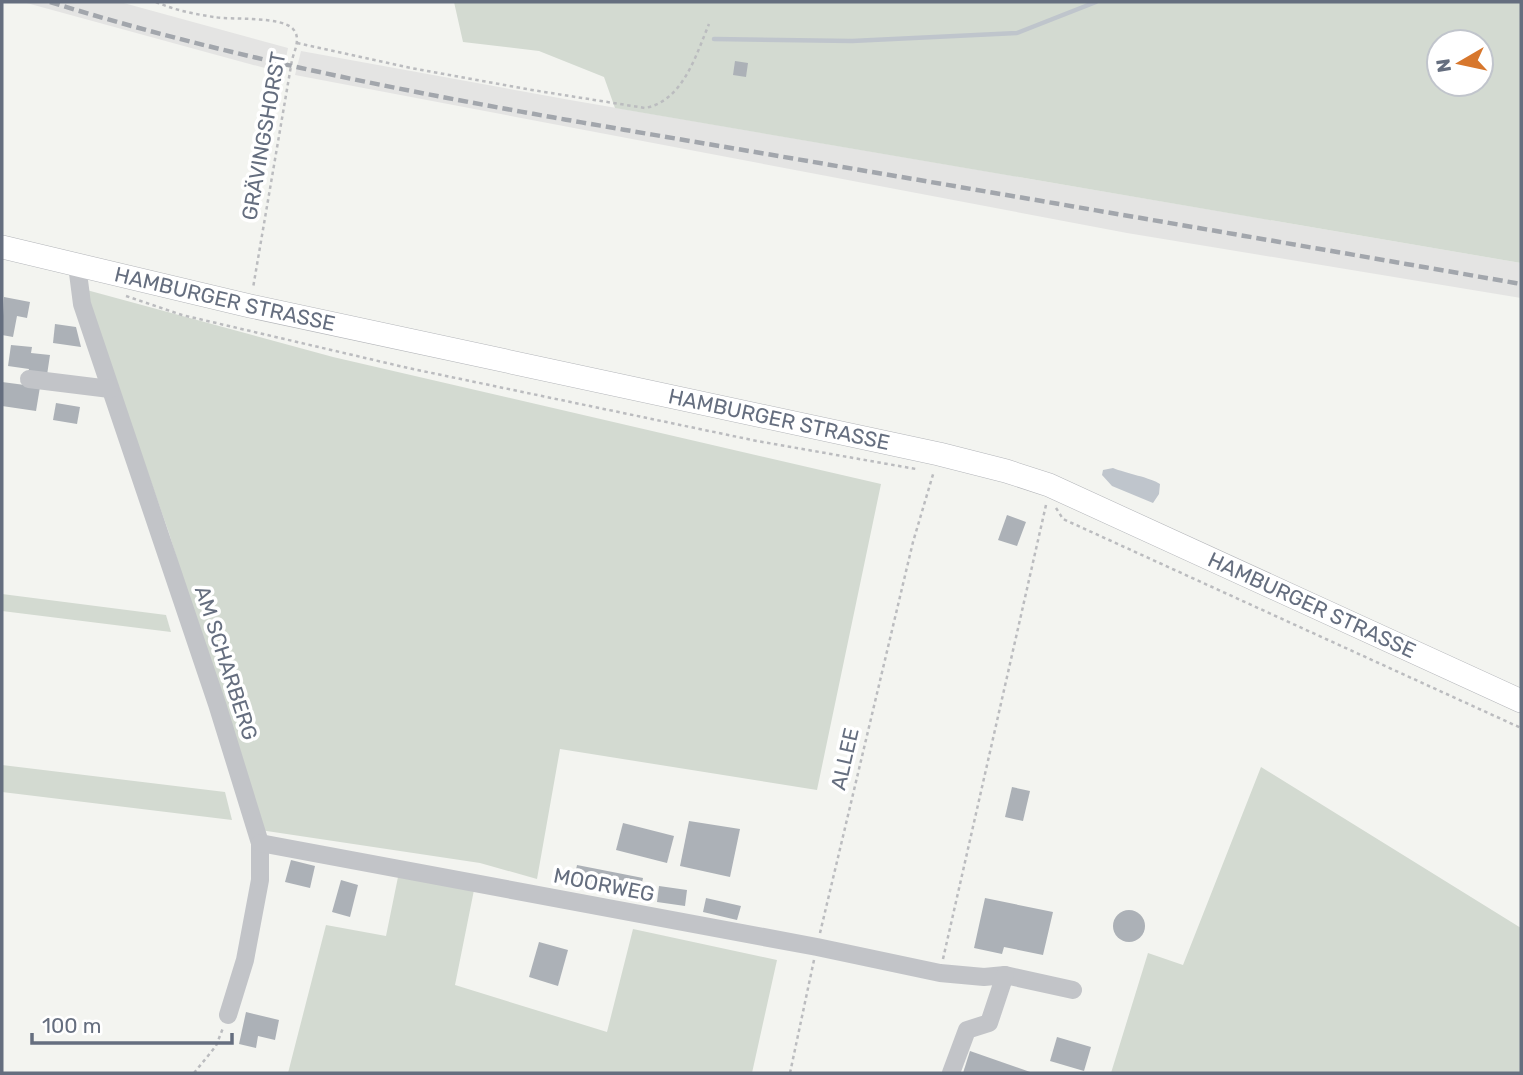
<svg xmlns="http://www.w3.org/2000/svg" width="1523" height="1075" viewBox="0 0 1523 1075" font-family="Rubik,sans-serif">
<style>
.built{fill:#e4e4e3}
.green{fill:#d3dad1;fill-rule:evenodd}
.water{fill:#bfc5cc}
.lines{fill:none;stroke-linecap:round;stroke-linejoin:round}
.stream{stroke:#bfc5cc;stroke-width:4.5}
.building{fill:#acb1b7}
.major-casing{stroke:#b3b5b9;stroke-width:24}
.path{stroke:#bbbcbf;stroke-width:2.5;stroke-dasharray:3.5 3.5;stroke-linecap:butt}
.minor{stroke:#c2c4c8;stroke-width:18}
.major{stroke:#fff;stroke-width:23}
.rail{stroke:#a2a6ac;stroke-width:4.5;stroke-dasharray:10 5;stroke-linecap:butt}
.labels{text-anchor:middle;stroke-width:7;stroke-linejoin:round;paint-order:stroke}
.street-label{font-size:21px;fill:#656e7f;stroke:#fff}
</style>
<rect width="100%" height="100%" fill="#f3f4f0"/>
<g class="built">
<path d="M 23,2 L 120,2 L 288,48 L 283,73 Z"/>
<path d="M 301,51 L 570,100 L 1521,263 L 1521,298 L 1127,233 L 295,75 Z"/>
</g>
<g class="green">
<path d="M 454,2 L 1521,2 L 1521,263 L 615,108 L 604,77 L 539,51 L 463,42 ZM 1439,42 L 1481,42 L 1481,84 L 1439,84 Z"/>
<path d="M 83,289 L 333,357 L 881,484 L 817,790 L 560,749 L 537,879 L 480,863 L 260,830 L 169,533 Z"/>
<path d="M 2,594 L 166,615 L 171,632 L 2,611 Z"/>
<path d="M 2,765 L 225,792 L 232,820 L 2,792 Z"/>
<path d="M 1261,767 L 1521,928 L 1521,1073 L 1111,1073 L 1148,953 L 1183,965 Z"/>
<path d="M 398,877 L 474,890 L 455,985 L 607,1032 L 633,929 L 777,960 L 752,1073 L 288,1073 L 326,925 L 386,936 Z"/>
</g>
<path class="water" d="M 1113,468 C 1125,473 1152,478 1160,484 L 1159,494 L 1153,503 L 1112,486 L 1102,475 L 1103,470 Z"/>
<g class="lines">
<path class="stream" d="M 714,39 L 852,41 L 1017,33 L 1096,2"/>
</g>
<g class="building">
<path d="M 735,61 L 748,63 L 746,77 L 733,75 Z"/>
<path d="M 4,297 L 30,302 L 27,318 L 17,316 L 13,337 L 2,335 Z"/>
<path d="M 55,324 L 76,327 L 81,347 L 53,343 Z"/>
<path d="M 11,345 L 32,347 L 31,353 L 50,355 L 47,375 L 28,373 L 29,369 L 8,366 Z"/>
<path d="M 2,382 L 40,387 L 36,411 L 2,406 Z"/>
<path d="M 56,403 L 80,407 L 77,424 L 53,420 Z"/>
<path d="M 1007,515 L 1026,522 L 1017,546 L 998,540 Z"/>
<path d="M 1012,787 L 1030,791 L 1023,821 L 1005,817 Z"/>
<path d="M 689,821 L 740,829 L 730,877 L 680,866 Z"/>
<path d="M 623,823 L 674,836 L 667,863 L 616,850 Z"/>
<path d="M 291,860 L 315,866 L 310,888 L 285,882 Z"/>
<path d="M 577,865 L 643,878 L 639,897 L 573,884 Z"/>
<path d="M 341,880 L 358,885 L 350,917 L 332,912 Z"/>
<path d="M 659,886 L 687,890 L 685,906 L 657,902 Z"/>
<path d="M 706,898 L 741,906 L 737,920 L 703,912 Z"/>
<path d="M 985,898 L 1053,912 L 1043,955 L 1004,947 L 1002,954 L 974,948 Z"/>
<circle cx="1129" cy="926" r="16"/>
<path d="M 539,942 L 568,950 L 558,986 L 529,977 Z"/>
<path d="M 246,1012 L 279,1020 L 275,1040 L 258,1036 L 256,1048 L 239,1044 Z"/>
<path d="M 1057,1037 L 1091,1047 L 1084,1071 L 1050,1061 Z"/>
<path d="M 970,1051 L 1033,1073 L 963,1073 Z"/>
</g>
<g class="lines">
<defs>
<g id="major">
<path id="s1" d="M 2,247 L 250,306 L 939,454 L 1006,471 L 1049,485 L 1521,701"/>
</g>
</defs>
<use href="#major" class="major-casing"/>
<g class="path">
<path d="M 156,2 C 174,10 194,14 214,17 C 231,20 282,16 293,29 C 301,38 295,49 292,60 L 253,288"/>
<path d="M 297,43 L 411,68 L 532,90 L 645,108 C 683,101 696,55 709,24"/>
<path d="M 126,296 L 182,315 L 408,368 L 757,441 L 916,469"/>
<path d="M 1056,508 L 1063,519 L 1521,728"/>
<path d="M 820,933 L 913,542 L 934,471"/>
<path d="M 943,959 L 1046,505"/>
<path d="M 194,1073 L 216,1046 L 223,1028"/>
<path d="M 790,1073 L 814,960"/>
</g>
<g class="minor">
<path d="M 80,264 L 78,273 L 82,304 L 217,704 L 260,843 L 260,880 L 245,960 L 228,1015"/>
<path d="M 29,379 L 110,389"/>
<path d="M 260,843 L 817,947 L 940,973 L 984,977 L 1005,975 L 1073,990"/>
<path d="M 951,1073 L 967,1030 L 989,1023 L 1005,975"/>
</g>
<use href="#major" class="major"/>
<path class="rail" d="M 50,2 C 278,73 514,111 749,151 C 1007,195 1264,239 1521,284"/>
</g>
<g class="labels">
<g class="street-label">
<text transform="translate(264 136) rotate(-80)" y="7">GRÄVINGSHORST</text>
<text dy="7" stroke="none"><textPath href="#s1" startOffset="229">HAMBURGER STRASSE</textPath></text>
<text dy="7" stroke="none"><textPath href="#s1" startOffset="796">HAMBURGER STRASSE</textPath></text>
<text dy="7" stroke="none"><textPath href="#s1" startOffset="1363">HAMBURGER STRASSE</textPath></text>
<text transform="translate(226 663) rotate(72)" y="7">AM SCHARBERG</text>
<text transform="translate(845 759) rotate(-77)" y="7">ALLEE</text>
<text transform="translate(604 885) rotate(11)" y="7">MOORWEG</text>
</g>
</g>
<rect width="1523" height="1075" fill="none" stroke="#656e7f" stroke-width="7"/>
<g transform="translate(1460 63) rotate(261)"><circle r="33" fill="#ffffff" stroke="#c1c5cc" stroke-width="2"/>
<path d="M0-5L12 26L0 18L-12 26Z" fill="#d7772d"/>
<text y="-10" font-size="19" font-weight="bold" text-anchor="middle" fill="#656e7f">N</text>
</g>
<path d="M32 1033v10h200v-10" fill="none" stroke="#656e7f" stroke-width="3.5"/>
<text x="42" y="1033" font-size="21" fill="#656e7f" stroke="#ffffff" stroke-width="5" paint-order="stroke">100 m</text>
</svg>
